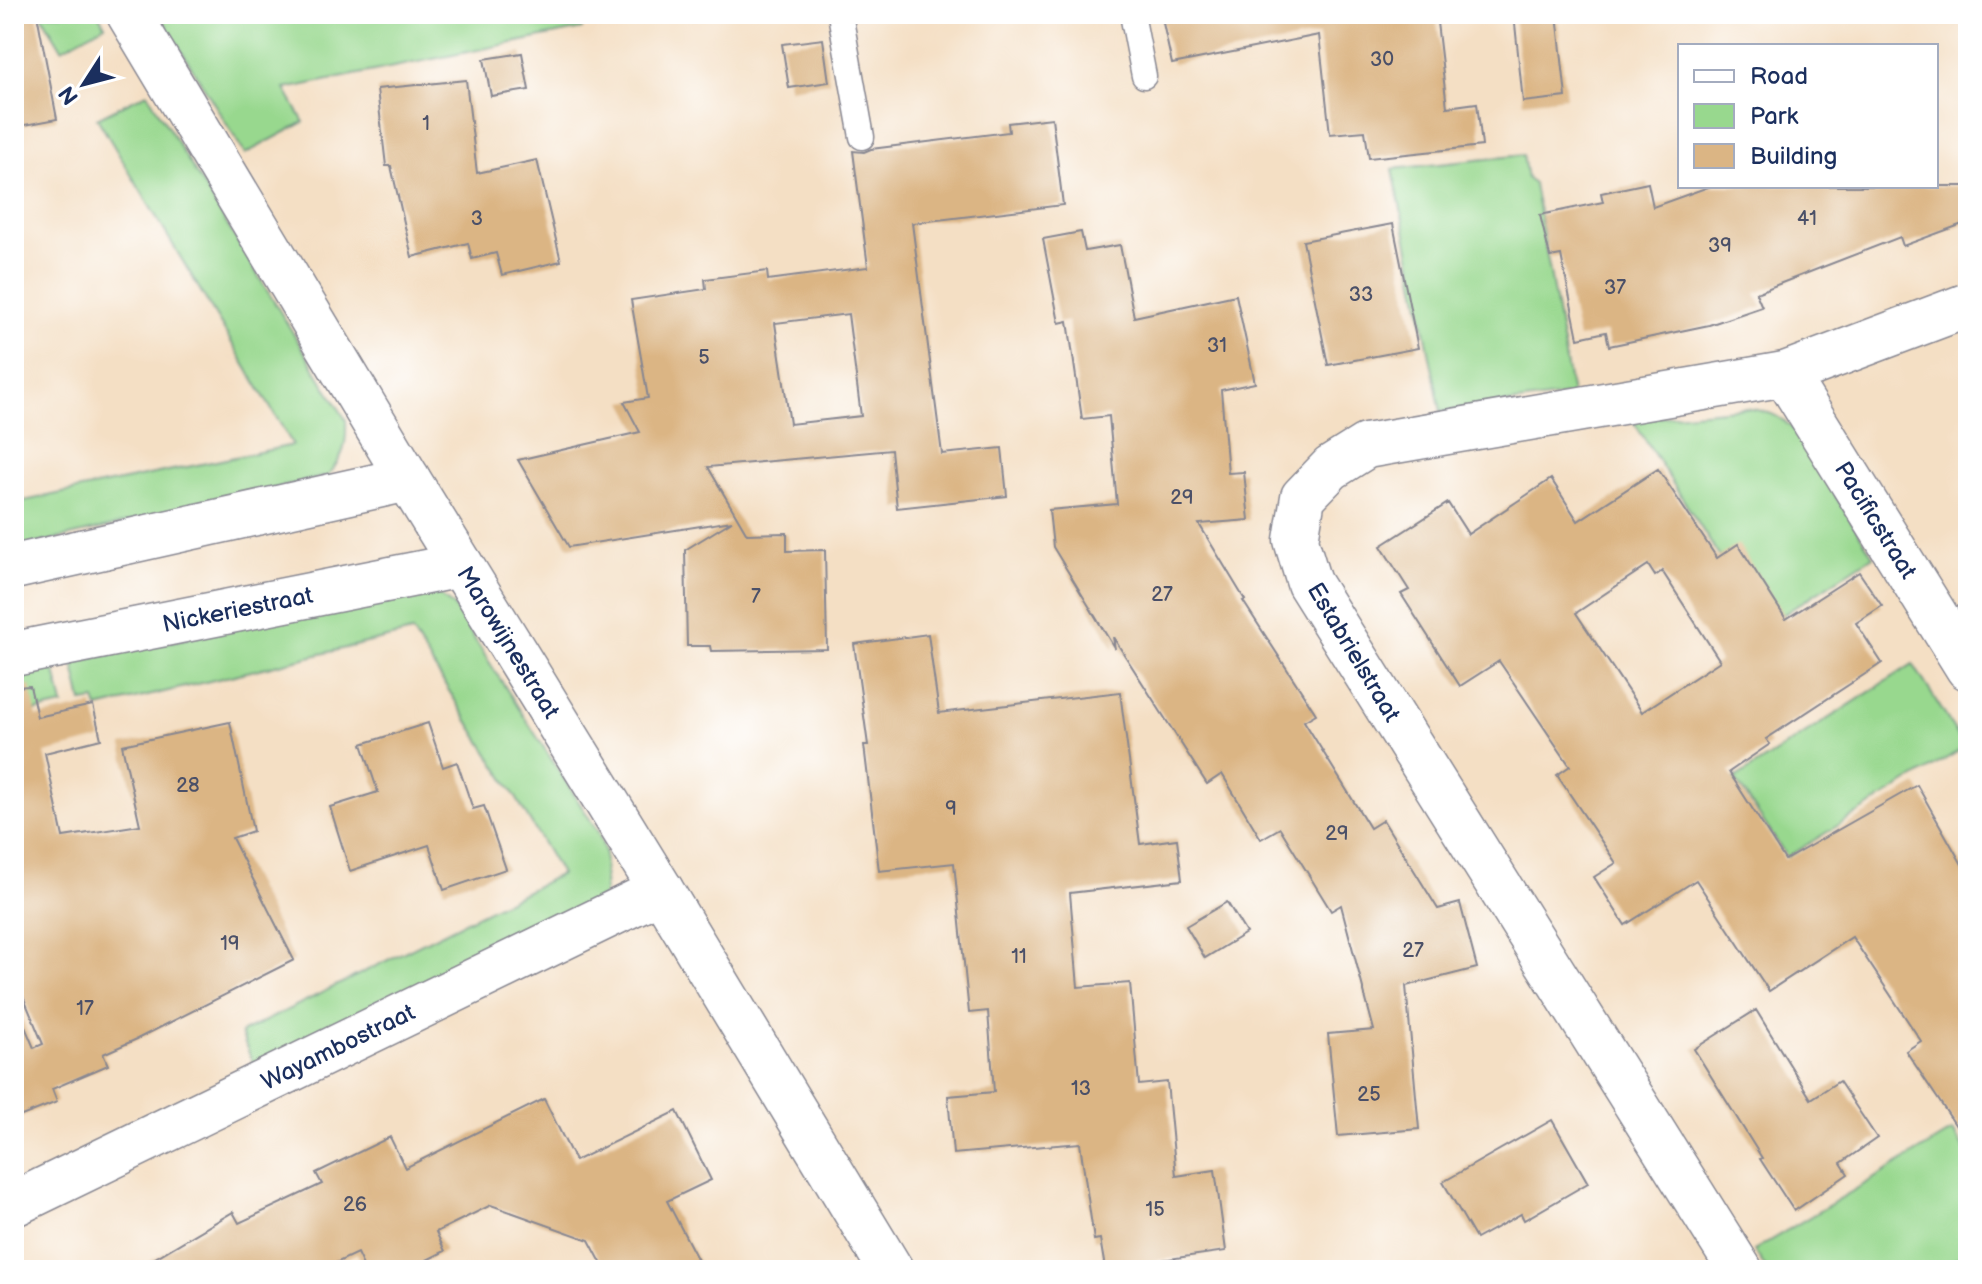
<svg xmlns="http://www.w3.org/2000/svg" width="1982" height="1284" viewBox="0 0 1982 1284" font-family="'Balsamiq Sans',sans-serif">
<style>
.green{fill:#98d88e;stroke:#5a8476;stroke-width:2}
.building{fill:#dbb584;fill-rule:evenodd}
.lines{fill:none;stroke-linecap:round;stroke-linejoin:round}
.service-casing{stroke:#888791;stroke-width:27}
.minor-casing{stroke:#888791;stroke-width:47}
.service{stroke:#fff;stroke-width:24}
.minor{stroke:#fff;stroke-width:44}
.labels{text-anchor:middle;stroke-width:6;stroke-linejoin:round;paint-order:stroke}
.number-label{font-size:20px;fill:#4b5068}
.street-label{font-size:24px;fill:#1b2f5e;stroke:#fff}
</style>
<rect width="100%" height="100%" fill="#fff"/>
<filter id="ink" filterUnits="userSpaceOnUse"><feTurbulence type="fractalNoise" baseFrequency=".0125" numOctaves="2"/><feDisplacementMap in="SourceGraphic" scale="16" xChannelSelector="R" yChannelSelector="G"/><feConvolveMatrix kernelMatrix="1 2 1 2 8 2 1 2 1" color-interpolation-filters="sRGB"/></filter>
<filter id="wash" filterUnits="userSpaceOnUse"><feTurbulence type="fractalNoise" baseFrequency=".006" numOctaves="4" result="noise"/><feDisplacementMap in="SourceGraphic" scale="32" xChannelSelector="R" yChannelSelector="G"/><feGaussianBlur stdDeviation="1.8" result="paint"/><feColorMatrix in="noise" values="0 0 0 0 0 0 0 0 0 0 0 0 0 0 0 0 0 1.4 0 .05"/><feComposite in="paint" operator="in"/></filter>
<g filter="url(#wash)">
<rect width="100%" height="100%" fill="#f4dfc4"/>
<g class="green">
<path d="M 41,14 L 98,14 L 105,25 L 62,49 Z"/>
<path d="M 159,14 L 579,14 L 582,29 L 285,89 L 304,122 L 245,154 Z"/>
<path d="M 147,93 L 346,420 C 347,446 344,455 328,476 L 14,549 L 14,503 L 293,445 L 97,118 Z"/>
<path d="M 1523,155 L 1527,179 L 1534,184 L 1572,395 L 1441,412 L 1393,169 Z"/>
<path d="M 1744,408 C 1768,411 1779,414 1796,432 L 1873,556 L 1764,627 L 1632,419 Z"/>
<path d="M 420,590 L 438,594 L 454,607 L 598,832 L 605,852 L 604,896 L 254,1066 L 241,1033 L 561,874 L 517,799 L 412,632 L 98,708 L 95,700 L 82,702 L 73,662 Z"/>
<path d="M 52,659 L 63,705 L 14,716 L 14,667 Z"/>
<path d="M 1913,664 L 1965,747 L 1787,857 L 1735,779 Z"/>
<path d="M 1953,1131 L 1968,1155 L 1968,1251 L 1937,1270 L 1767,1270 L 1754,1250 Z"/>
</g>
<g id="blocks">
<g class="building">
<path d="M 14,14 L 37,14 L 57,119 L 14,127 Z"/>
<path d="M 1161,14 L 1436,14 L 1447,107 L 1477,103 L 1482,146 L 1369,158 L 1365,131 L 1330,134 L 1319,35 L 1172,64 Z"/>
<path d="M 1514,14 L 1557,14 L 1566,97 L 1523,102 Z"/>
<path d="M 823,39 L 829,82 L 789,88 L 782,44 Z"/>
<path d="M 522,53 L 529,90 L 491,96 L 484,59 Z"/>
<path d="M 466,80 L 477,173 L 537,160 L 561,261 L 502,275 L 496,253 L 472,259 L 468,243 L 412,257 L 391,166 L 386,166 L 377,89 Z"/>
<path d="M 1052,118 L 1063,205 L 912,223 L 942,454 L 1002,448 L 1007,496 L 897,508 L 891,450 L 708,467 L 747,534 L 787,533 L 787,551 L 825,550 L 827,649 L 711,651 L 710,646 L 687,646 L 685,550 L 732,521 L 569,547 L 518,460 L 640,432 L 624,402 L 648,398 L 631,300 L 706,289 L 705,279 L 767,271 L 768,280 L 868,267 L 853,151 L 864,152 L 871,149 L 1009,132 L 1008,123 ZM 848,314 L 861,416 L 790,424 L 775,323 Z"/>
<path d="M 1648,183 L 1653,207 L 1711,186 L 1968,186 L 1968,222 L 1903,246 L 1900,237 L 1756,293 L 1762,307 L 1709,325 L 1609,346 L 1606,332 L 1578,338 L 1561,255 L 1550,257 L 1540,215 L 1603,202 L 1601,193 Z"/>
<path d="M 1393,224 L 1418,348 L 1328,365 L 1303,241 Z"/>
<path d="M 1081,232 L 1085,251 L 1120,245 L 1134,317 L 1236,295 L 1255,383 L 1221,390 L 1228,473 L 1244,472 L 1249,520 L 1199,524 L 1245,600 L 1243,601 L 1316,714 L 1304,721 L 1370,828 L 1383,820 L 1438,909 L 1460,903 L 1477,968 L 1406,986 L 1419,1129 L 1338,1136 L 1328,1034 L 1374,1030 L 1341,905 L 1331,911 L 1280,828 L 1261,839 L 1222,774 L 1207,784 L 1113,637 L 1115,649 L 1053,547 L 1049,510 L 1117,504 L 1109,416 L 1082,419 L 1068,321 L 1059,323 L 1043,239 Z"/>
<path d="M 1658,469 L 1717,558 L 1738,544 L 1786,619 L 1859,572 L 1882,606 L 1856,623 L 1882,663 L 1766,739 L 1770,744 L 1729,772 L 1785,860 L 1917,785 L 1968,875 L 1968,1144 L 1906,1051 L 1921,1041 L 1852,937 L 1769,991 L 1696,880 L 1625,925 L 1594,877 L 1616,863 L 1557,775 L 1570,766 L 1499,661 L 1460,686 L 1401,594 L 1409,590 L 1381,546 L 1448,503 L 1468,534 L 1551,479 L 1578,521 ZM 1648,565 L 1655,576 L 1662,571 L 1720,661 L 1642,712 L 1576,613 Z"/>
<path d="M 928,634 L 939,713 L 1120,692 L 1140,844 L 1177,839 L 1182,880 L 1070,893 L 1078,987 L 1130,983 L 1139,1085 L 1167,1082 L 1176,1176 L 1215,1170 L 1226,1251 L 1105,1268 L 1100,1239 L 1094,1240 L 1080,1143 L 953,1154 L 948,1096 L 994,1092 L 988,1011 L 969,1013 L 954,863 L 879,871 L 864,745 L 868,745 L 854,644 Z"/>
<path d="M 30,686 L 37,717 L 93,705 L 101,739 L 45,753 L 63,837 L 140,825 L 122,745 L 230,722 L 253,831 L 232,838 L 294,960 L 137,1039 L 103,1054 L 108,1065 L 52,1089 L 57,1102 L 14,1119 L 14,1001 L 34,1048 L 43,1044 L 20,989 L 14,989 L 14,687 Z"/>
<path d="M 428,723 L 443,767 L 457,762 L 473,809 L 484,806 L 506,869 L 444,890 L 429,845 L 350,871 L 330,807 L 378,792 L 362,744 Z"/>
<path d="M 1227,902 L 1246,933 L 1205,958 L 1186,926 Z"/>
<path d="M 1756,1010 L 1811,1099 L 1839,1081 L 1877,1138 L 1841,1163 L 1848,1174 L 1794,1211 L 1760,1159 L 1762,1158 L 1694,1049 Z"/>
<path d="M 544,1099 L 575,1161 L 677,1111 L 711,1180 L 667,1201 L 703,1270 L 605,1270 L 589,1240 L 491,1205 L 436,1232 L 445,1251 L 407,1270 L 365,1270 L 357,1253 L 321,1270 L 135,1270 L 233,1212 L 239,1223 L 322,1184 L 316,1173 L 390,1137 L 405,1168 Z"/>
<path d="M 1552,1120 L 1588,1183 L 1524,1220 L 1521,1214 L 1476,1239 L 1443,1182 Z"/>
</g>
</g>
</g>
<g filter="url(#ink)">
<use href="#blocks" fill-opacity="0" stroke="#888791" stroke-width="2"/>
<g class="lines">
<defs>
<g id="service">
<path d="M 840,14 L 862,137"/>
<path d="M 1132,14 L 1144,76"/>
</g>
<g id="minor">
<path id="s1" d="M 129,14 L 408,479 L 661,890 L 891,1270"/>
<path id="s2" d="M 1785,374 L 1968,668"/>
<path d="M 14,567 L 408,479"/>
<path id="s3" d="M 14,654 L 461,565"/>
<path id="s4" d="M 14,1204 L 661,890"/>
<path d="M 1740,1270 L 1309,583 L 1296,540 L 1303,497 L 1331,468 L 1366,446 L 1785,374 L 1968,305"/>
</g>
</defs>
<use href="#service" class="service-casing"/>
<use href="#minor" class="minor-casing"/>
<use href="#service" class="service"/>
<use href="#minor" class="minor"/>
</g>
</g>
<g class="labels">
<g class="number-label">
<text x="1382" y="66">30</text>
<text x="426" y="130">1</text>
<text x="477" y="225">3</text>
<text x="1807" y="225">41</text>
<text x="1720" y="252">39</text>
<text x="1615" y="294">37</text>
<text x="1361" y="301">33</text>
<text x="1217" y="352">31</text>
<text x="704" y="364">5</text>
<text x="1182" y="504">29</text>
<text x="1162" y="601">27</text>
<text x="756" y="603">7</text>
<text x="188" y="792">28</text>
<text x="951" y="815">9</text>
<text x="1337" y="840">29</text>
<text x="230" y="950">19</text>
<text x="1413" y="957">27</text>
<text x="1019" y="963">11</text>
<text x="85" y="1015">17</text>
<text x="1081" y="1095">13</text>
<text x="1369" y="1101">25</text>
<text x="355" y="1211">26</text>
<text x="1155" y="1216">15</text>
</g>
<g class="street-label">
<text dy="8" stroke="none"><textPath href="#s2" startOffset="172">Pacificstraat</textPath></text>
<text dy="8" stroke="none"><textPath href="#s3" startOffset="228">Nickeriestraat</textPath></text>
<text dy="8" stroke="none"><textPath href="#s1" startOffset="734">Marowijnestraat</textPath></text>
<text transform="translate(1354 652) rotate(59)" y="8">Estabrielstraat</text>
<text dy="8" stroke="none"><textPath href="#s4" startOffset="360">Wayambostraat</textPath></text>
</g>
</g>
<rect width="1982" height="1284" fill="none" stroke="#fff" stroke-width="48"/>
<rect x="1678" y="44" width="260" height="144" fill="#ffffff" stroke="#a4acbf" stroke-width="2"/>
<rect x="1694" y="70" width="40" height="12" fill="#ffffff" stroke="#a4acbf" stroke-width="2"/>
<text x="1750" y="84" font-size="24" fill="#1b2f5e">Road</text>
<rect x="1694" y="104" width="40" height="24" fill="#98d88e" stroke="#a4acbf" stroke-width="2"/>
<text x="1750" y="124" font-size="24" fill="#1b2f5e">Park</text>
<rect x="1694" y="144" width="40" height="24" fill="#dbb584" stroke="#a4acbf" stroke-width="2"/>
<text x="1750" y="164" font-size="24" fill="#1b2f5e">Building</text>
<g transform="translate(84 84) rotate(234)" stroke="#ffffff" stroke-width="6" paint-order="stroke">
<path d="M0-6L14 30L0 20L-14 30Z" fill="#1b2f5e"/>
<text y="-12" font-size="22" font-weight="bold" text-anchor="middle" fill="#1b2f5e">N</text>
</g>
</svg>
